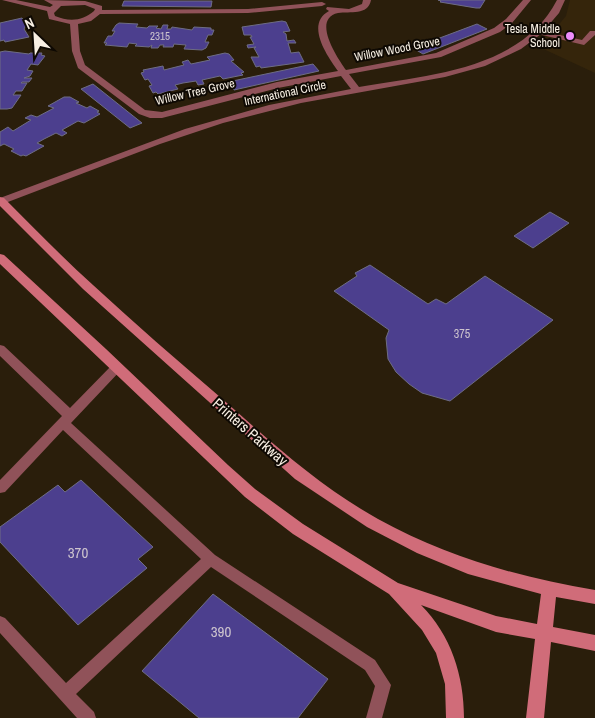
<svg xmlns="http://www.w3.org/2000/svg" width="595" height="718" viewBox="0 0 595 718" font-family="'Archivo Narrow',sans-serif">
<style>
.built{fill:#35250b}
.building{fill:#4c3f8e;stroke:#6e6d84}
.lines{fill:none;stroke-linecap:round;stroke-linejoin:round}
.lane{fill:#905259;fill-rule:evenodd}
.street{fill:#905259;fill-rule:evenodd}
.secondary{fill:#d06c79;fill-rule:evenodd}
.poi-dot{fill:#ed8cfa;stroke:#0e0903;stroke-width:2}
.labels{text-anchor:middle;stroke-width:4;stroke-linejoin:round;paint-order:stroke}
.far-number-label{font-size:11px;fill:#cdc4ce}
.far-poi-label{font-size:12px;fill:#f8f0e4;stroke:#0e0903;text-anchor:end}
.far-street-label{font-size:12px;fill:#f8f0e4;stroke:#0e0903}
.number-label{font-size:12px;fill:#cdc4ce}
.street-label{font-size:15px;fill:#f8f0e4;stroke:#0e0903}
.near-number-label{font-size:15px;fill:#cdc4ce}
</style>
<rect width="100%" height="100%" fill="#2a1e0b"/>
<path class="built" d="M 570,0 L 595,0 L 595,73 L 535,45 L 556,28 L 566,16 Z"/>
<g class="building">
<path d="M 438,0 L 485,0 L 480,8 L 476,8 L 440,2 L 441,1 Z"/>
<path d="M 124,1 L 212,1 L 211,7 L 122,6 Z"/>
<path d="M 22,18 L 26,25 L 24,29 L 29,37 L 5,42 L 4,40 L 0,41 L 0,23 Z"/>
<path d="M 282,21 L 286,22 L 290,31 L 283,32 L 286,34 L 287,41 L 294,40 L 296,43 L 288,43 L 291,53 L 299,52 L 304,62 L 261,68 L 260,66 L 256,67 L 251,57 L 259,57 L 254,48 L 256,47 L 248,48 L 247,45 L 254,44 L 250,37 L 252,37 L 251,35 L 244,35 L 242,27 Z"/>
<path d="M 119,23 L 138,24 L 136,27 L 147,28 L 149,26 L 158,26 L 156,28 L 161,29 L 163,25 L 168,25 L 167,29 L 171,29 L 172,27 L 192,30 L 194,27 L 211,28 L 211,30 L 214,30 L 212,35 L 208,35 L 205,42 L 209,42 L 206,48 L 202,50 L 184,49 L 186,45 L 174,44 L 173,47 L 163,47 L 164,45 L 160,45 L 158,48 L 151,48 L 152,45 L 149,47 L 135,46 L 137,44 L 129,43 L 127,47 L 105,45 L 107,43 L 104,43 L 108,36 L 112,36 L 115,31 L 112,31 L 116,25 Z"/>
<path d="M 477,24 L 487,29 L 423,54 L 413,48 Z"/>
<path d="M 5,51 L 29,54 L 30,53 L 42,53 L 41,55 L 45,56 L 38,65 L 31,64 L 27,70 L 33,71 L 30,76 L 24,78 L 32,78 L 29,82 L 22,82 L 21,83 L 27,83 L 22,91 L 16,91 L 13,95 L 21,95 L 12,108 L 7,109 L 0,109 L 0,52 Z"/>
<path d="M 225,53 L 229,54 L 234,60 L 231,61 L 244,72 L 241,73 L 243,75 L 223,79 L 220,76 L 202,80 L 204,84 L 198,85 L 196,81 L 183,83 L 175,85 L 178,89 L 158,94 L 156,92 L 153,93 L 149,86 L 152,85 L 148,79 L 145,80 L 141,73 L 144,72 L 143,70 L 163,66 L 164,70 L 184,65 L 182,62 L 188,60 L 191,64 L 210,60 L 207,57 Z"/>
<path d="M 313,64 L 319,71 L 234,90 L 228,82 Z"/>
<path d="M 93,84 L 142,123 L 130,128 L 81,89 Z"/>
<path d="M 64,97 L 70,97 L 79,102 L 76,103 L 87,108 L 90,106 L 99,111 L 97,112 L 100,114 L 84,123 L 78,121 L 62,130 L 67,133 L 62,136 L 56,133 L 44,139 L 37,143 L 44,146 L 26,156 L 23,155 L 21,156 L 11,151 L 14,149 L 4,144 L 0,146 L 0,132 L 8,127 L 13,131 L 31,120 L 25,118 L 31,115 L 37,117 L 54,108 L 48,106 Z"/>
<path d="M 550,212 L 569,223 L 533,248 L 514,236 Z"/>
<path d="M 370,265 L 428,304 L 436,299 L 446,304 L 485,276 L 553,320 L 450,401 L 422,393 L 409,384 L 396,372 L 388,359 L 386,338 L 389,330 L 334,291 L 357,276 L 355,273 Z"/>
<path d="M 81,480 L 153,547 L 138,559 L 147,568 L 78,625 L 0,542 L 0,527 L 58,485 L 65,492 Z"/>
<path d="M 213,594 L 328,679 L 298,718 L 199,718 L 142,671 Z"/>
</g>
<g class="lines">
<g class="lane">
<path d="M 538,30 L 582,40 L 590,31 L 595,31 L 595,35 L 584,45 L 538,34 Z"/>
<path d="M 0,345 L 4,346 L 70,408 L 113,364 L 121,364 L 123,367 L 121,370 L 71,423 L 215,555 L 375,660 L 391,685 L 382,718 L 366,718 L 375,686 L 365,670 L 211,567 L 76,694 L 94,712 L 96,718 L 77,718 L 0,633 L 0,616 L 5,618 L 66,683 L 201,559 L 63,430 L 5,492 L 0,493 L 0,480 L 62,416 L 0,356 Z"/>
</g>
<path class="street" d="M 2,0 L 16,0 L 50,7 L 53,5 L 44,0 L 85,1 L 102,6 L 102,10 L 248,9 L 322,2 L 326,4 L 322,6 L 248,13 L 100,14 L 91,21 L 78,24 L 80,51 L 85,65 L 145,110 L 162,112 L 277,82 L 338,71 C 327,56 305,24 329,11 L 326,9 L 327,7 L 349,9 L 362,4 L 363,0 L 371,0 C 368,16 350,11 338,13 C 311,19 338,59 346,70 L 436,53 L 494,28 L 506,19 L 523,0 L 531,0 L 512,23 L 500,32 L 441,57 L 349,74 L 359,87 C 428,75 521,70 557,0 L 565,0 L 559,13 L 541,34 L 521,49 L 485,66 L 445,77 L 301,103 L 223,123 L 160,144 L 0,205 L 0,198 L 185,129 L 269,105 L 351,89 L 341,76 L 278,88 L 162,118 L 150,118 L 139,114 L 78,68 L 72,51 L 70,24 L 49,19 L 47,11 ZM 85,5 L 95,9 L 94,11 C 83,21 69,22 55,16 L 54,13 L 61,6 Z"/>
<path class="secondary" d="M 0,197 L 4,198 C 33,227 62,257 93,285 C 134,323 177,360 220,397 C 270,441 319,486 378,519 C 447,557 518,577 595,590 L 595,604 L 556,597 L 553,627 L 595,635 L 595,651 L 551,642 L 544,718 L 526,718 L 535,639 L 496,632 L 421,605 C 451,635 464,676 464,718 L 446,718 L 445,684 L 436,653 L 422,630 L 389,594 L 293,534 L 245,497 L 0,264 L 0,254 L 4,255 L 106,349 L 228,465 L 255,489 L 303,524 L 398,583 L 496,616 L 537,624 L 541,594 L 468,574 L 417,553 L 367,527 L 295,479 L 83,289 L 0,206 Z"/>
</g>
<circle class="poi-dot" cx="570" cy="36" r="5"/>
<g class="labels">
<g class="far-number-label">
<text x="160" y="40">2315</text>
</g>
<g class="far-poi-label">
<text x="560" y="33">Tesla Middle<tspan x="560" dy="14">School</tspan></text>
</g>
<g class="far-street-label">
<text transform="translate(397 49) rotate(-11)" y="4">Willow Wood Grove</text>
<text transform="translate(195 92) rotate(-13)" y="4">Willow Tree Grove</text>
<text transform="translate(285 93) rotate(-12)" y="4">International Circle</text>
</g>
<g class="number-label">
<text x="462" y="338">375</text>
</g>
<g class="street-label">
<text transform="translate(250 432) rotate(41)" y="5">Printers Parkway</text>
</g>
<g class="near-number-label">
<text x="78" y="558">370</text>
<text x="221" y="637">390</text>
</g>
</g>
<g transform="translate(35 35) rotate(335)" stroke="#0e0903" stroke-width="4" paint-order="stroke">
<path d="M0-4L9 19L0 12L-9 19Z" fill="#f8f0e4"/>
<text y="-8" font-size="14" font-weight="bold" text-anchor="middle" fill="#f8f0e4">N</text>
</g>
</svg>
